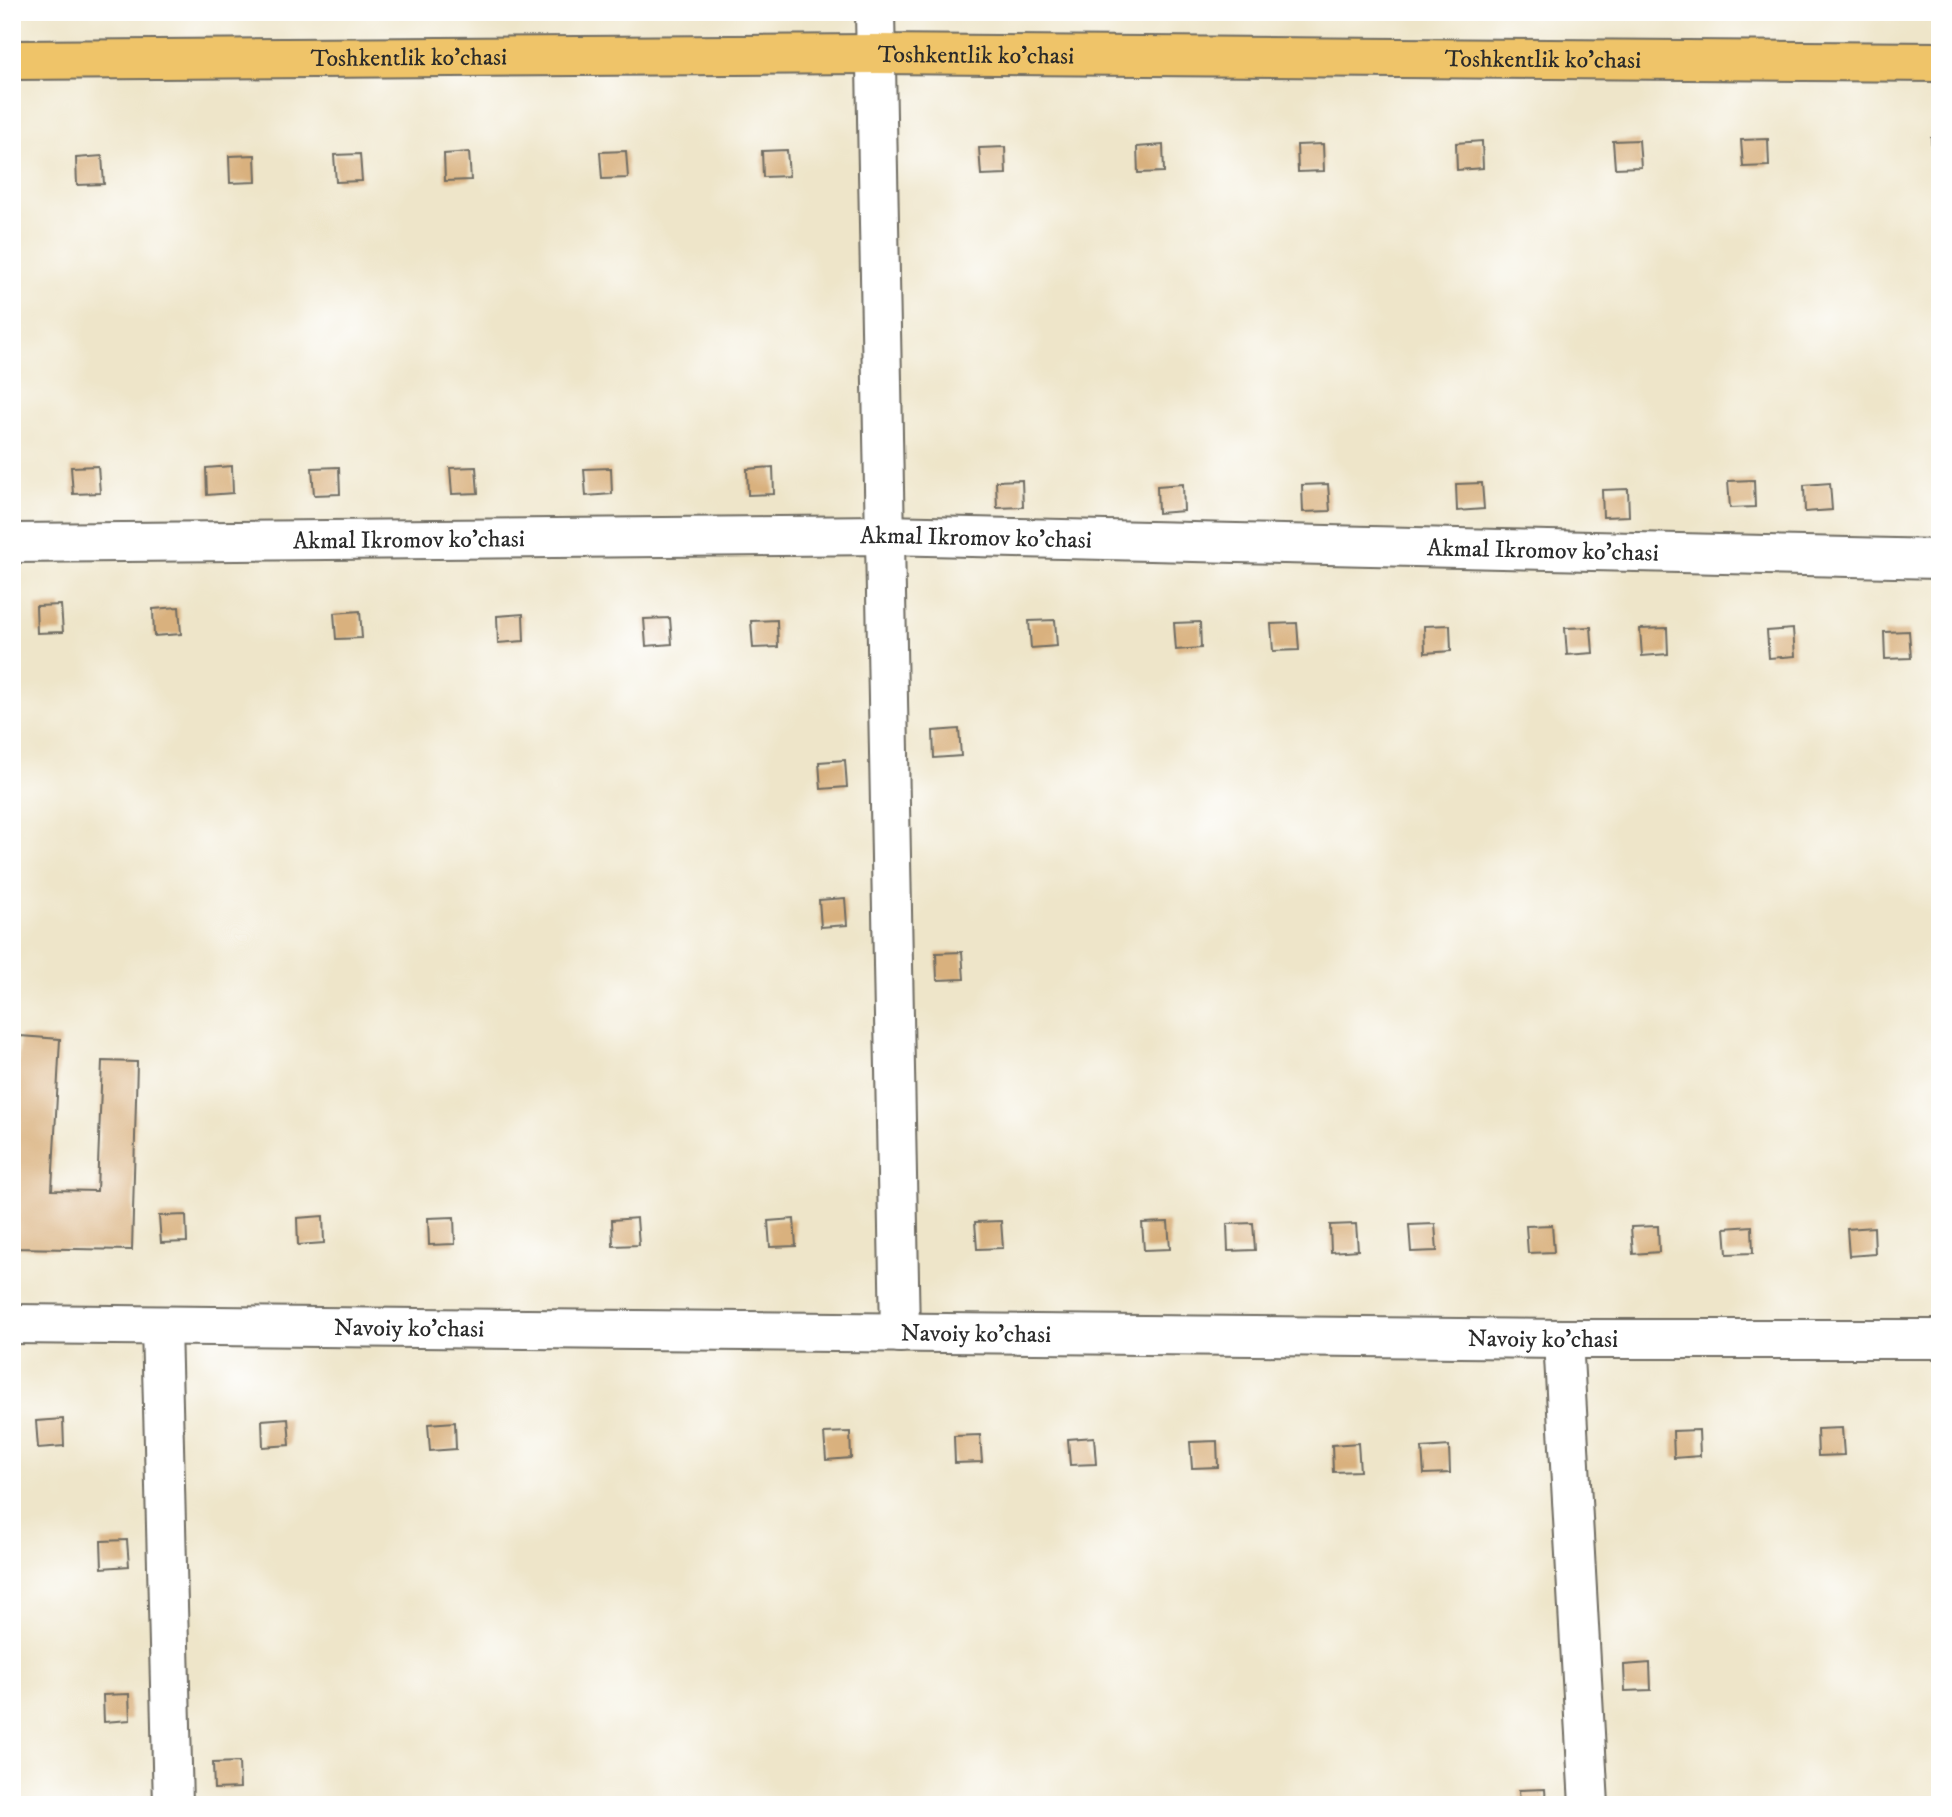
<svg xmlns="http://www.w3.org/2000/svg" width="1952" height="1817" viewBox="0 0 1952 1817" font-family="'IM FELL DW Pica',serif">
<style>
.building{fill:#d9b17e}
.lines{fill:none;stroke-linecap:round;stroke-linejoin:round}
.minor-casing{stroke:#6f6c62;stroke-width:42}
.major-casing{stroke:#6f6c62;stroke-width:42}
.minor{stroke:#fff;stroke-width:38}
.major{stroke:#efc469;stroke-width:38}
.labels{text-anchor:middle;stroke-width:5;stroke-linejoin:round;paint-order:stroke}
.street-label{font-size:24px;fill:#2b2b2b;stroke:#fff}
</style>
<rect width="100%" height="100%" fill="#fff"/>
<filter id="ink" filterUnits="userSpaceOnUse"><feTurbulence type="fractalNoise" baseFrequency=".0143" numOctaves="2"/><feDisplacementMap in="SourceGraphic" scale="14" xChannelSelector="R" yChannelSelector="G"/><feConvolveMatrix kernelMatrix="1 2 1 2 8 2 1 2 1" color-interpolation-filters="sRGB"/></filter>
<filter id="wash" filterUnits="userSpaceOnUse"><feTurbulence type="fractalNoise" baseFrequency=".00686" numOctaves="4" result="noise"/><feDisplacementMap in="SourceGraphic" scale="28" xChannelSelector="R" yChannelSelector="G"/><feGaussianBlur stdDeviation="1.57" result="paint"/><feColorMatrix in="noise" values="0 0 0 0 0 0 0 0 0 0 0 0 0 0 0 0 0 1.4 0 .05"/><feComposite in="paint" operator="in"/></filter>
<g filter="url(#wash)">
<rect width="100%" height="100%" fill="#eee5c9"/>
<g id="blocks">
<g class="building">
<path d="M 1940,137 L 1940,164 L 1933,165 L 1931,138 Z"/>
<path d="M 1768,139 L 1769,166 L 1743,167 L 1741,140 Z"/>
<path d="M 1639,140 L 1641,167 L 1615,168 L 1613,141 Z"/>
<path d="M 1482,141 L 1483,168 L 1457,170 L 1456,143 Z"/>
<path d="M 1323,144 L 1324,171 L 1298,172 L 1297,145 Z"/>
<path d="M 1163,145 L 1164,172 L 1138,173 L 1137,147 Z"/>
<path d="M 1005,147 L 1006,174 L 981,175 L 979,148 Z"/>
<path d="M 787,150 L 789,176 L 763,177 L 762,151 Z"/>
<path d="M 626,151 L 628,178 L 602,179 L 600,152 Z"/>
<path d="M 469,152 L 471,180 L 445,181 L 444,154 Z"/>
<path d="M 360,154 L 362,181 L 336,182 L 334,155 Z"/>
<path d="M 255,155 L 256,182 L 230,183 L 229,156 Z"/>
<path d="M 102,156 L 104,184 L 77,185 L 76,158 Z"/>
<path d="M 98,466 L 100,493 L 73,494 L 71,467 Z"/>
<path d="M 232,466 L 233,493 L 207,495 L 206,468 Z"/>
<path d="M 339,467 L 340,494 L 314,495 L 312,468 Z"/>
<path d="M 476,467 L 478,493 L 452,494 L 450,468 Z"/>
<path d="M 773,467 L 774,494 L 748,495 L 747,469 Z"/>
<path d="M 611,468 L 612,494 L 586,496 L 584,469 Z"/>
<path d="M 1022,480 L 1023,507 L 997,508 L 996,481 Z"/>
<path d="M 1754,480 L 1755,507 L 1730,508 L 1728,481 Z"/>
<path d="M 1482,483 L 1484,509 L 1457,511 L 1456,484 Z"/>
<path d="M 1830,483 L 1832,510 L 1805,512 L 1804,485 Z"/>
<path d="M 1183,484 L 1184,511 L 1158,513 L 1157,486 Z"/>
<path d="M 1328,484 L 1330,511 L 1303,512 L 1302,485 Z"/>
<path d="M 1628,489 L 1629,516 L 1603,517 L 1602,490 Z"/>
<path d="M 61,605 L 63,632 L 37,633 L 36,606 Z"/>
<path d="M 179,607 L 181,634 L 154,636 L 153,609 Z"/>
<path d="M 360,611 L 362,638 L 336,639 L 334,613 Z"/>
<path d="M 523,614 L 524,641 L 498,643 L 497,616 Z"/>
<path d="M 670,618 L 672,644 L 646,646 L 644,619 Z"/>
<path d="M 777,620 L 778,647 L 753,648 L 751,621 Z"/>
<path d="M 1055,620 L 1057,646 L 1031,648 L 1029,621 Z"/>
<path d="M 1200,622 L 1201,648 L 1176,650 L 1174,623 Z"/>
<path d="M 1297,623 L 1299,650 L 1273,651 L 1271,624 Z"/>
<path d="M 1450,625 L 1451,651 L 1425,653 L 1424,626 Z"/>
<path d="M 1591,627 L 1593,653 L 1567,655 L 1565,628 Z"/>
<path d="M 1667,628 L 1668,654 L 1642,656 L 1640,629 Z"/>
<path d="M 1793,629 L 1795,656 L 1769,658 L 1767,631 Z"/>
<path d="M 1909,631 L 1911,658 L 1885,659 L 1884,632 Z"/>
<path d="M 959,729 L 961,756 L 934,758 L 933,731 Z"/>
<path d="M 845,760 L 847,787 L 821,789 L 819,762 Z"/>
<path d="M 845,898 L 847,925 L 821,927 L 819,900 Z"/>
<path d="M 962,952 L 964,979 L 937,980 L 936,953 Z"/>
<path d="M 20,1036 L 60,1039 L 52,1190 L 97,1191 L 102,1061 L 137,1062 L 132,1250 L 12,1248 L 12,1137 Z"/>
<path d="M 186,1215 L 187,1242 L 161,1243 L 159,1216 Z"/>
<path d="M 323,1216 L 324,1243 L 298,1245 L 297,1218 Z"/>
<path d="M 454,1217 L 455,1244 L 429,1245 L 428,1218 Z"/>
<path d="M 637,1218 L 639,1245 L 613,1246 L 612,1220 Z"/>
<path d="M 794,1219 L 796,1246 L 770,1247 L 768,1221 Z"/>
<path d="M 1001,1221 L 1003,1248 L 977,1249 L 975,1222 Z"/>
<path d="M 1168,1222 L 1170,1249 L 1144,1250 L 1142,1223 Z"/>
<path d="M 1253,1223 L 1255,1250 L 1228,1251 L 1227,1224 Z"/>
<path d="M 1356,1224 L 1358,1250 L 1331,1252 L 1330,1225 Z"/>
<path d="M 1435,1224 L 1437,1251 L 1411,1252 L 1409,1225 Z"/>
<path d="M 1552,1225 L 1554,1252 L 1528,1253 L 1526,1226 Z"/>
<path d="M 1658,1226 L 1659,1252 L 1633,1254 L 1631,1227 Z"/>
<path d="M 1752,1226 L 1753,1253 L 1727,1254 L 1725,1228 Z"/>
<path d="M 1874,1227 L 1875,1254 L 1849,1256 L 1847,1229 Z"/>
<path d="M 288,1418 L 290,1445 L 263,1447 L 262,1420 Z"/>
<path d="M 63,1419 L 64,1446 L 38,1448 L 36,1421 Z"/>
<path d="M 455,1422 L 456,1449 L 430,1451 L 428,1424 Z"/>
<path d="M 1842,1428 L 1844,1455 L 1818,1456 L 1817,1429 Z"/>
<path d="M 1699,1430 L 1700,1456 L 1674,1458 L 1673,1431 Z"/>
<path d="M 850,1432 L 851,1458 L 826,1460 L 824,1433 Z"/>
<path d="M 980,1435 L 982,1462 L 955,1463 L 954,1436 Z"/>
<path d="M 1094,1437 L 1096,1464 L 1070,1465 L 1068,1439 Z"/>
<path d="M 1217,1441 L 1218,1467 L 1192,1468 L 1190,1442 Z"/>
<path d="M 1358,1443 L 1360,1471 L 1333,1472 L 1332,1445 Z"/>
<path d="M 1449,1446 L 1450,1473 L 1424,1474 L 1422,1448 Z"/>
<path d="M 127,1540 L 129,1566 L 102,1568 L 101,1541 Z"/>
<path d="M 1650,1663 L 1651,1690 L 1625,1691 L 1624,1665 Z"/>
<path d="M 129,1694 L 130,1720 L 104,1722 L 103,1695 Z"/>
<path d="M 239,1762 L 240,1788 L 214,1789 L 213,1763 Z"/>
<path d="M 1545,1789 L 1546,1805 L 1520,1805 L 1519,1790 Z"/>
<path d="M 858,1799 L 858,1805 L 833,1805 L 833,1801 Z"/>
</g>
</g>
</g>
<g filter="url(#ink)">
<use href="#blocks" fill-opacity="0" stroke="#6f6c62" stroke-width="2"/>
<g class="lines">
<defs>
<g id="minor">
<path d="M 875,12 L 900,1333"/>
<path id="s1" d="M 12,543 L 884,535 L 1940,559"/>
<path id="s2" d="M 12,1324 L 1563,1339 L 1940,1339"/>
<path d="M 161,1326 L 173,1805"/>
<path d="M 1563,1339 L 1589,1805"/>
</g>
<g id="major">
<path id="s3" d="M 12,60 L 876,54 L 1940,62"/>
</g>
</defs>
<use href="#minor" class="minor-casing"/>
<use href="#major" class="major-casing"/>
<use href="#minor" class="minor"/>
<use href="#major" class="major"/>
</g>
</g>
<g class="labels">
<g class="street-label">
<text dy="8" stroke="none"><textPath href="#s3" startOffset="964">Toshkentlik ko'chasi</textPath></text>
<text dy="8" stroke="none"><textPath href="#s3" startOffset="397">Toshkentlik ko'chasi</textPath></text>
<text dy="8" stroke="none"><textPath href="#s3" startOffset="1531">Toshkentlik ko'chasi</textPath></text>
<text dy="8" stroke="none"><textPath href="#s1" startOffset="964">Akmal Ikromov ko'chasi</textPath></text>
<text dy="8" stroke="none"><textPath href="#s1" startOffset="397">Akmal Ikromov ko'chasi</textPath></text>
<text dy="8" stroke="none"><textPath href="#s1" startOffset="1531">Akmal Ikromov ko'chasi</textPath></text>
<text dy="8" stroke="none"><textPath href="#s2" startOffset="397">Navoiy ko'chasi</textPath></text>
<text dy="8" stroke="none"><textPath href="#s2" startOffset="964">Navoiy ko'chasi</textPath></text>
<text dy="8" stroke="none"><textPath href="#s2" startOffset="1531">Navoiy ko'chasi</textPath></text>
</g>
</g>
<rect width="1952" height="1817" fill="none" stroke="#fff" stroke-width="42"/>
</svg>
